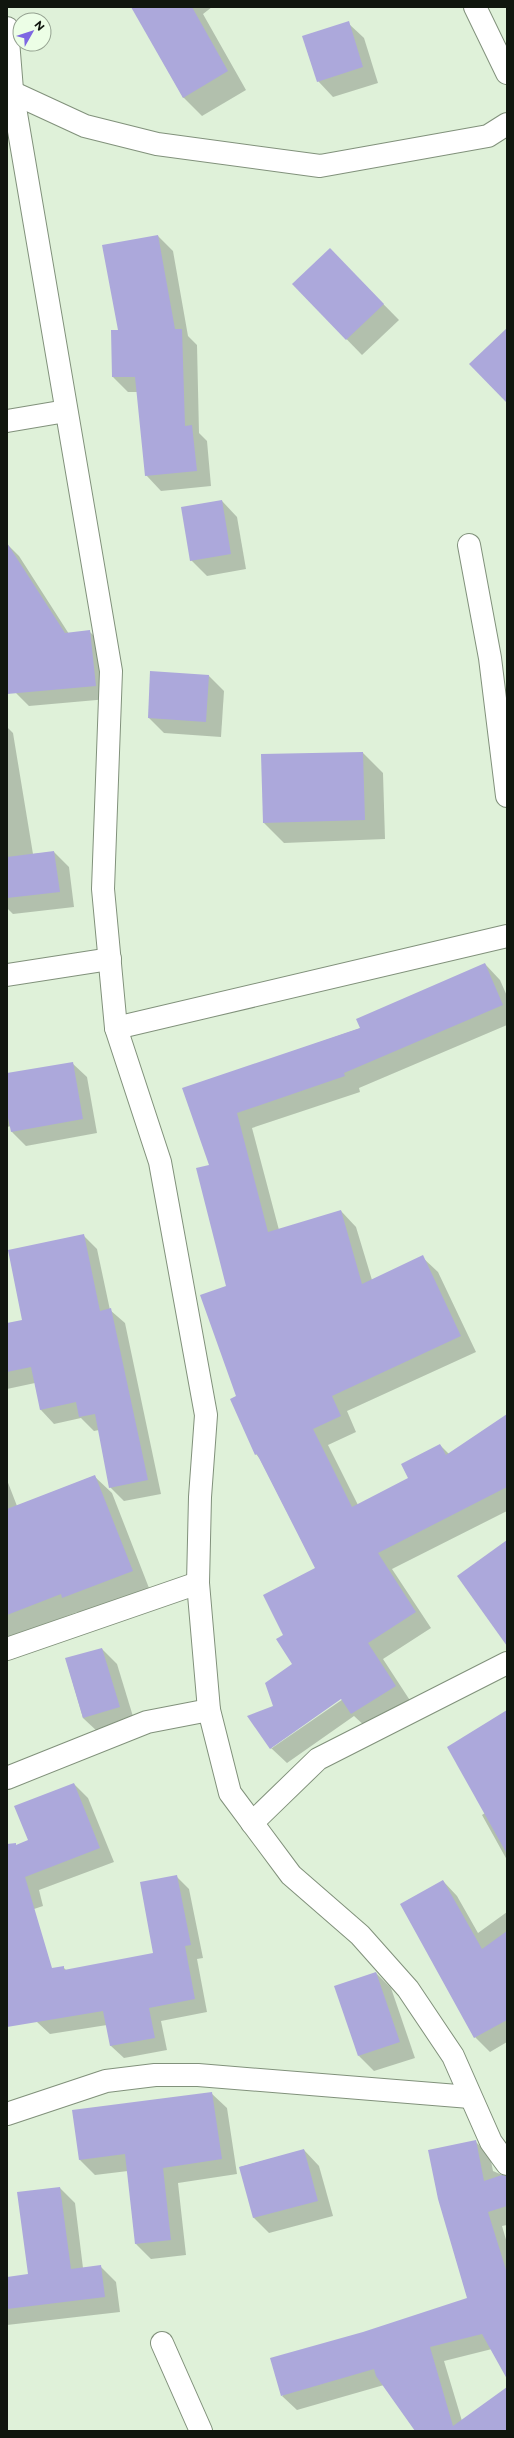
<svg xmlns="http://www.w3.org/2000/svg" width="514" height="2438" viewBox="0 0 514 2438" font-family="Montserrat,sans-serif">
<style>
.shadow{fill:#0003;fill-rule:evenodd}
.building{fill:#aca8db}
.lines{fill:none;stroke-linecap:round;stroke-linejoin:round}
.minor-casing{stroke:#81917b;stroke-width:24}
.minor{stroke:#fff;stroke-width:22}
</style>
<rect width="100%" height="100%" fill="#dff1d9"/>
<g class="shadow">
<path d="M 132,7 L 212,7 L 203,14 L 246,90 L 202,116 L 183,97 Z"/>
<path d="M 348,23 L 364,38 L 378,83 L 333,97 L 318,81 Z"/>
<path d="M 158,236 L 173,251 L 188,336 L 197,345 L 199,433 L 207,441 L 211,486 L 161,491 L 146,475 L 138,392 L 128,392 L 113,377 L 119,331 Z"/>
<path d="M 345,265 L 399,320 L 362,355 L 293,284 Z"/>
<path d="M 222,501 L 237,517 L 246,569 L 207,576 L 191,560 Z"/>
<path d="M 7,544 L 19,556 L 69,634 L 89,631 L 102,644 L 108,699 L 29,706 L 16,693 L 7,671 Z"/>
<path d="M 209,676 L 224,691 L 221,737 L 164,733 L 149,718 Z"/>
<path d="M 7,727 L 13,733 L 33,854 L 54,852 L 69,867 L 74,907 L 13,914 L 7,908 Z"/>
<path d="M 363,753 L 383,773 L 385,839 L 284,843 L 264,823 Z"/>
<path d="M 485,964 L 500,980 L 507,996 L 507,1025 L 359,1088 L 360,1092 L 252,1128 L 279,1230 L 341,1211 L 356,1227 L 372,1280 L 422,1257 L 438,1272 L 476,1352 L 347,1411 L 356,1432 L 328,1445 L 358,1505 L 409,1479 L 440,1445 L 449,1454 L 507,1416 L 507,1511 L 392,1569 L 431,1628 L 383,1659 L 411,1702 L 368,1729 L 354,1716 L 287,1763 L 271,1748 L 293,1664 L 285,1635 L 316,1568 L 260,1459 L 256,1454 L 237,1396 L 227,1287 L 211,1166 L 183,1089 L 361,1028 ZM 345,1695 L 346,1697 L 272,1748 L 272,1746 Z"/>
<path d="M 72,1063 L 87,1077 L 97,1133 L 26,1146 L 12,1132 L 11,1126 L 7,1127 L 7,1075 Z"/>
<path d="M 83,1235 L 97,1249 L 110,1310 L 125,1323 L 161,1494 L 124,1501 L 110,1487 L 99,1430 L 94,1431 L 81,1418 L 54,1424 L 41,1410 L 35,1383 L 7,1389 L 7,1324 L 23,1321 Z"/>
<path d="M 94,1476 L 112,1493 L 149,1588 L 80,1614 L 77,1612 L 7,1639 L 7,1480 L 17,1506 Z"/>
<path d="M 102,1649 L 117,1664 L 135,1723 L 99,1733 L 83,1718 L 66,1659 Z"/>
<path d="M 507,1711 L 507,1860 L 482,1815 L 485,1813 Z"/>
<path d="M 74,1784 L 88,1798 L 114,1862 L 39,1890 L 43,1906 L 7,1918 L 7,1849 L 30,1841 Z"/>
<path d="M 176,1876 L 189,1889 L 203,1958 L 197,1959 L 207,2012 L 161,2021 L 167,2050 L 124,2058 L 111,2046 L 107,2025 L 50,2034 L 37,2022 L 63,1967 L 67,1971 L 154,1954 Z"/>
<path d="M 443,1881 L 457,1896 L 478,1933 L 507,1912 L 507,2042 L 490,2052 L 475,2037 Z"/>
<path d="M 376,1973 L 391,1988 L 415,2058 L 374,2071 L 359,2056 Z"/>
<path d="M 211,2093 L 227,2108 L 237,2174 L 178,2183 L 186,2255 L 151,2259 L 136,2244 L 128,2171 L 95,2175 L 80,2160 L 74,2111 Z"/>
<path d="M 475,2141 L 490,2156 L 493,2171 L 507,2177 L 507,2225 L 502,2226 L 507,2243 L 507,2376 L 492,2349 L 444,2361 L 462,2421 L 507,2388 L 507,2431 L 417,2431 L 384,2385 L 297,2410 L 282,2396 L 363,2333 L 468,2299 Z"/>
<path d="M 304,2150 L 319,2166 L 333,2216 L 269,2233 L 254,2218 L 240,2167 Z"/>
<path d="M 60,2188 L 75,2203 L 83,2268 L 100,2266 L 116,2282 L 120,2312 L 7,2325 L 7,2278 L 29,2275 Z"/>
</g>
<g class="building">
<path d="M 131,7 L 192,7 L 228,71 L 183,98 Z"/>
<path d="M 349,21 L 363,67 L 317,82 L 302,36 Z"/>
<path d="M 158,235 L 175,329 L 182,329 L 185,426 L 192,425 L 197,471 L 145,476 L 135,377 L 112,377 L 111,330 L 118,330 L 102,245 Z"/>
<path d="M 330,248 L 384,304 L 346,340 L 292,284 Z"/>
<path d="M 507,328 L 507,403 L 469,364 Z"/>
<path d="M 222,500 L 231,554 L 190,561 L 181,507 Z"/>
<path d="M 7,543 L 65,633 L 90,630 L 96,686 L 7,694 Z"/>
<path d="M 150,671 L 209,675 L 206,722 L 148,718 Z"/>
<path d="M 363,752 L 365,820 L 263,823 L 261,754 Z"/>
<path d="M 54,851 L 60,892 L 7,898 L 7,857 Z"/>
<path d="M 485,963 L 503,1005 L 344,1073 L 345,1076 L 237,1113 L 268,1232 L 341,1210 L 362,1284 L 423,1255 L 461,1336 L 332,1396 L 341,1416 L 313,1429 L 352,1507 L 408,1478 L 401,1464 L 440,1444 L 446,1455 L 507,1414 L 507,1487 L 378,1553 L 416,1612 L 368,1643 L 396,1686 L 351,1714 L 341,1699 L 270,1749 L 247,1716 L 273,1706 L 265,1683 L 292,1664 L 276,1639 L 283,1635 L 263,1595 L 315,1568 L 257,1454 L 255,1455 L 230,1399 L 236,1396 L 200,1295 L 226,1286 L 196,1168 L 209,1165 L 182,1088 L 360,1028 L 356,1019 Z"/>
<path d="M 73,1062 L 83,1119 L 11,1132 L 7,1113 L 7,1073 Z"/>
<path d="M 84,1234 L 100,1311 L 111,1308 L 148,1480 L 109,1488 L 95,1414 L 79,1417 L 76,1402 L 40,1410 L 31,1367 L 7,1372 L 7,1323 L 22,1320 L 8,1250 Z"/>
<path d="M 95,1475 L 133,1571 L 62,1598 L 61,1594 L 7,1615 L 7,1509 Z"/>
<path d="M 507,1540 L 507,1646 L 457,1576 Z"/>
<path d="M 102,1648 L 120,1707 L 83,1718 L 65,1658 Z"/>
<path d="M 507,1710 L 507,1854 L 447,1747 Z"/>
<path d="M 74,1783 L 100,1848 L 25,1877 L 52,1968 L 64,1966 L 64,1970 L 153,1953 L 140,1882 L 177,1875 L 191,1945 L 185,1946 L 195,1999 L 149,2008 L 155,2038 L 110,2046 L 103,2011 L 7,2027 L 7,1844 L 16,1843 L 16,1845 L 28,1840 L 14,1806 Z"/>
<path d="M 443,1880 L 482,1949 L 507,1931 L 507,2020 L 474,2038 L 400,1904 Z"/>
<path d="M 376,1972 L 400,2042 L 358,2056 L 334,1986 Z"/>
<path d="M 212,2092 L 222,2159 L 163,2168 L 171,2240 L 135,2244 L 125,2154 L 79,2160 L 72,2110 Z"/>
<path d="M 476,2140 L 484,2181 L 502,2175 L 507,2176 L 507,2206 L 488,2212 L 507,2273 L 507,2379 L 482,2334 L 430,2347 L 453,2426 L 507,2387 L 507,2431 L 415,2431 L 376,2376 L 374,2369 L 281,2396 L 270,2358 L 363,2332 L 467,2298 L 438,2199 L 428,2150 Z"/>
<path d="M 304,2149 L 318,2201 L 253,2218 L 239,2167 Z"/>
<path d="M 60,2187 L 71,2269 L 101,2265 L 105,2297 L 7,2309 L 7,2277 L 28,2274 L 17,2192 Z"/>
</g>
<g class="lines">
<defs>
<g id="minor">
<path d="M 475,7 L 507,73"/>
<path d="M 7,28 L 12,90 L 111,671 L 103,889 L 116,1028 L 160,1162 L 206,1415 L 200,1497 L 198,1583 L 209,1710 L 230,1793 L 291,1875 L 360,1935 L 408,1989 L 453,2056 L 491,2142 L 507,2164"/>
<path d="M 7,90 L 85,126 L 157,144 L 320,166 L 488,136 L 507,124"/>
<path d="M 7,421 L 66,411"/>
<path d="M 469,545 L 490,658 L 507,796"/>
<path d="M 7,975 L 110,959"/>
<path d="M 116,1028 L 507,936"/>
<path d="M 7,1649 L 198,1583"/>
<path d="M 7,1778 L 147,1722 L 209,1710"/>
<path d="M 252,1823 L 318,1759 L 507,1663"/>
<path d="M 7,2114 L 106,2081 L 155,2075 L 198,2075 L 470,2097"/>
<path d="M 162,2343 L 201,2431"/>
</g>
</defs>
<use href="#minor" class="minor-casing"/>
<use href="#minor" class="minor"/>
</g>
<rect width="514" height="2438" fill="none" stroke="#10160e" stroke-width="16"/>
<g transform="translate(32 32) rotate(51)"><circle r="19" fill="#ecfee6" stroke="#94a190"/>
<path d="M0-3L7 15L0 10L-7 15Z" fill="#7d67e2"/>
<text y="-6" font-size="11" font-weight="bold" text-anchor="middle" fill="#10160e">N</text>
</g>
</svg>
